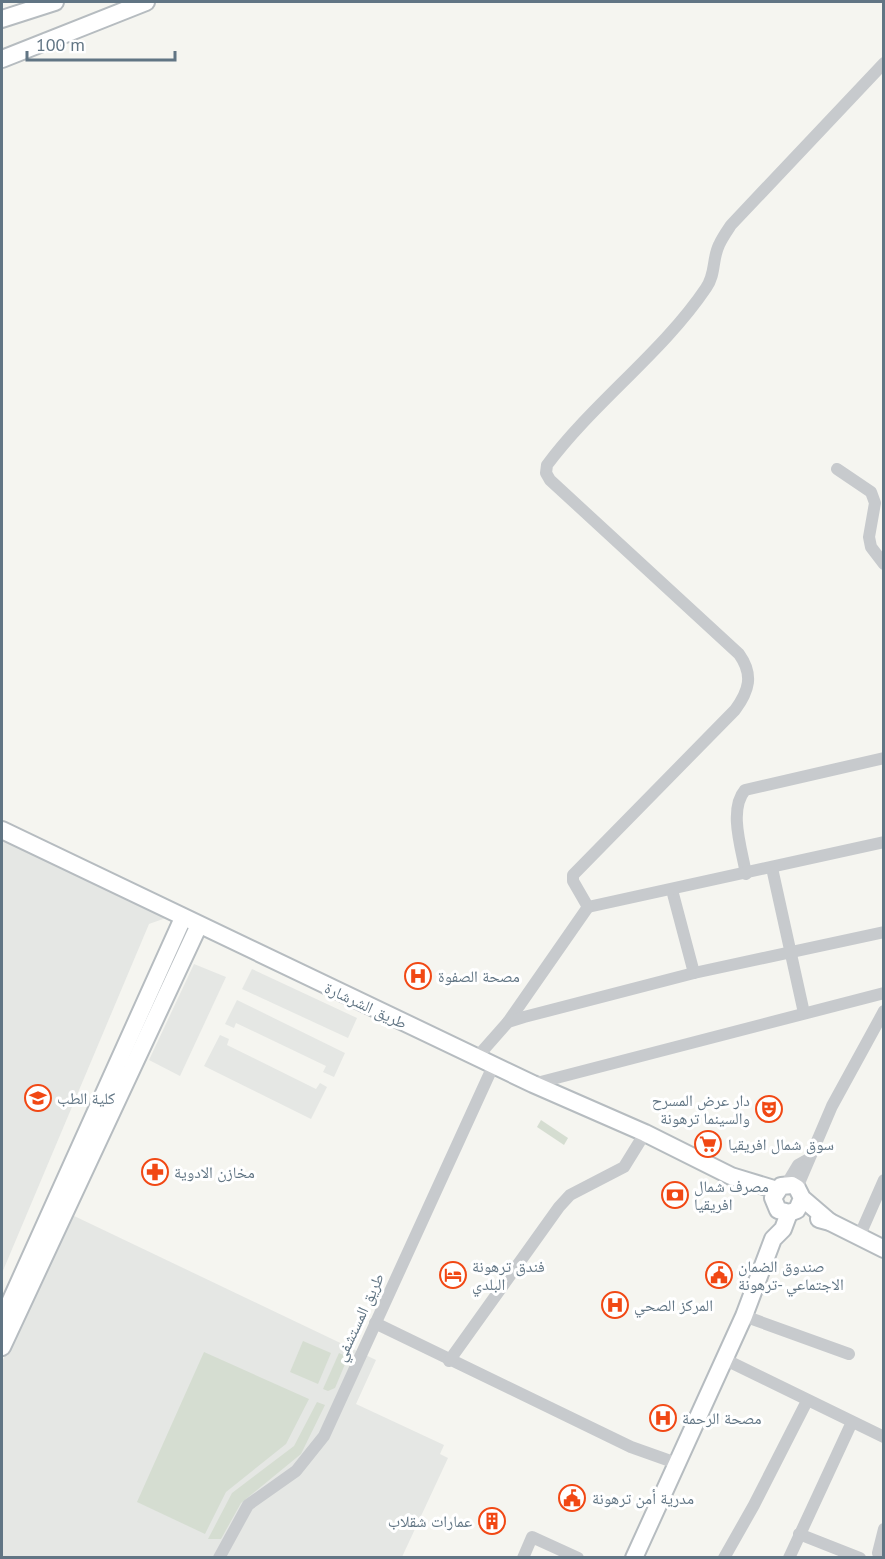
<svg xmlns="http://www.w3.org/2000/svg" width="885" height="1559" viewBox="0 0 885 1559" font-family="'PT Sans','Noto Naskh Arabic',sans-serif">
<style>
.built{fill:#e5e7e4}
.green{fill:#d5ddd1}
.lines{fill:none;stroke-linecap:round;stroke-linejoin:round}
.secondary-casing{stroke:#b6bcc0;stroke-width:20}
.street{stroke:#c7cacd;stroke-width:12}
.secondary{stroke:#fff;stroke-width:16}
.labels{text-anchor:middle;stroke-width:6;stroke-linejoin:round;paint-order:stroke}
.poi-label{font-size:16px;fill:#617584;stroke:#fff;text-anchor:start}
.street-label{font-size:16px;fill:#617584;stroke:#fff}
</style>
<rect width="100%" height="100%" fill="#f5f5f0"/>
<g class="built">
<path d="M 2,838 L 177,914 L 149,924 L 2,1273 Z"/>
<path d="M 194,964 L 226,977 L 180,1076 L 149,1060 Z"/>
<path d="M 252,969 L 357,1018 L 348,1038 L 242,989 Z"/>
<path d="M 237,1000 L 345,1053 L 334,1077 L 323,1072 L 326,1066 L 236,1023 L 234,1028 L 225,1024 Z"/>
<path d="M 220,1035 L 229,1039 L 227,1045 L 316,1089 L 320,1083 L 327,1087 L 311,1119 L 204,1066 Z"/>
<path d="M 70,1214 L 376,1360 L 356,1404 L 444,1445 L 440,1454 L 448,1458 L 402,1557 L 2,1558 L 2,1362 Z"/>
</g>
<g class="green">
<path d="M 541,1120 L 568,1138 L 564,1145 L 537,1127 Z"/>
<path d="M 303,1341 L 331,1353 L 318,1384 L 290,1372 Z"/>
<path d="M 204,1352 L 309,1399 L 286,1444 L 226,1492 L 205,1534 L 137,1502 Z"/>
<path d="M 339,1353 L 348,1357 L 335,1388 L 328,1391 L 323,1389 Z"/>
<path d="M 317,1402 L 325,1405 L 301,1454 L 241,1503 L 221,1539 L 208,1539 L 232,1493 L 294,1446 Z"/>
</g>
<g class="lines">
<defs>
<g id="secondary">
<path d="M 2,19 L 55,2"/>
<path d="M 2,59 L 146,2"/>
<path d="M 2,830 L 533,1084 L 645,1133 L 731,1176 L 777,1190"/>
<path d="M 802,1198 L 797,1210 L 789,1213 L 778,1210 L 773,1198 L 781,1186 L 792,1185 L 797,1188 L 802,1198 L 830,1222"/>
<path d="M 819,1219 L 830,1222 L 884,1249"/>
<path d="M 2,1320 L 183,918"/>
<path d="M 2,1347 L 199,925"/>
<path d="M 634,1558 L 744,1316 L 773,1239 L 783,1229 L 789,1213"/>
</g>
</defs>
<use href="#secondary" class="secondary-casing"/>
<g class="street">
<path d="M 837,469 L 871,492 L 875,503 L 869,537 L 871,547 L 884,564"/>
<path d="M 772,868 L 804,1013"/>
<path d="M 746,874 C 742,850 728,810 745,790 L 884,758"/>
<path d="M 672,890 L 694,973"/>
<path d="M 588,907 L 884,842"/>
<path d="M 508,1022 L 588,907 L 573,881 L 573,875 L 735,710 C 749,691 754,675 739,654 L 550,480 L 546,473 L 547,465 C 594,402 663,352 706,288 C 716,274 712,259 719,245 C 722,238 727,231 731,225 L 884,63"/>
<path d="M 478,1056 L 508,1022 L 524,1017 L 694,973 L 884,932"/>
<path d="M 533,1084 L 884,993"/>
<path d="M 786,1185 L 798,1165 L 807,1160"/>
<path d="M 797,1188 L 832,1106 L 884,1011"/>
<path d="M 859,1237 L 884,1180"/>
<path d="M 744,1316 L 849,1354"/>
<path d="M 375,1323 L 631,1447 L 676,1463"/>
<path d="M 724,1359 L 884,1437"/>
<path d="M 449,1361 L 559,1207 L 570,1195 L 624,1167 L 645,1133"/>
<path d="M 884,1529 L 878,1553 L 884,1555"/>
<path d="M 799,1534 L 860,1558"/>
<path d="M 219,1558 L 248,1505 L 296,1471 L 324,1436 L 494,1064"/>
<path d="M 523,1558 L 532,1537 L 578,1558"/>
<path d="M 724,1558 L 754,1505 L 807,1401"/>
<path d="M 789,1558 L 852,1422"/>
</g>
<use href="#secondary" class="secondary"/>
</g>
<defs>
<symbol id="hospital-ring" viewBox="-11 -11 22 22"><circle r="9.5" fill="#fff" stroke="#f14814" stroke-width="1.5"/><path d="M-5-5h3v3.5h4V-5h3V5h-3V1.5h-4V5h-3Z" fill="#f14814"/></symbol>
<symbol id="university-ring" viewBox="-11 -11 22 22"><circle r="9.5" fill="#fff" stroke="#f14814" stroke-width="1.5"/><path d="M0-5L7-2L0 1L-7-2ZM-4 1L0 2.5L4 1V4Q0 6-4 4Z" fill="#f14814"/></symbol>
<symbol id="theatre-ring" viewBox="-11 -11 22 22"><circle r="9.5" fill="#fff" stroke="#f14814" stroke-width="1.5"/><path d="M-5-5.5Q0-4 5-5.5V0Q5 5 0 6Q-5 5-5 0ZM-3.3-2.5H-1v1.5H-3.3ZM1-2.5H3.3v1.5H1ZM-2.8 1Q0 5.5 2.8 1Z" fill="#f14814"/></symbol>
<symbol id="supermarket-ring" viewBox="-11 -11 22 22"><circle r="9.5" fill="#fff" stroke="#f14814" stroke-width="1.5"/><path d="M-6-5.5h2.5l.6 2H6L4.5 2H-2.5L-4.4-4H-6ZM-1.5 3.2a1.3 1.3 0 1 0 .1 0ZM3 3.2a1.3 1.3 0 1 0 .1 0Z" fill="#f14814"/></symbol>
<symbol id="pharmacy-ring" viewBox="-11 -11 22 22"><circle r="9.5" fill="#fff" stroke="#f14814" stroke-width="1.5"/><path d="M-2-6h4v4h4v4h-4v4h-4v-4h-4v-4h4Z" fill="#f14814"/></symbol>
<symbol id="bank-ring" viewBox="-11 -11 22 22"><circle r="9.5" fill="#fff" stroke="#f14814" stroke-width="1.5"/><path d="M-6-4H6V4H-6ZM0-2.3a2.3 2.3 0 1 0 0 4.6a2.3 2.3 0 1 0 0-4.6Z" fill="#f14814"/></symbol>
<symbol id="hotel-ring" viewBox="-11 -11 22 22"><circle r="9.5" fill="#fff" stroke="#f14814" stroke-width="1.5"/><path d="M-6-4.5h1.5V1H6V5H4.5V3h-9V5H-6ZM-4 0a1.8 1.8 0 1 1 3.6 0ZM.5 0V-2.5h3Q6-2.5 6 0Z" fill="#f14814"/></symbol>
<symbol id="civic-ring" viewBox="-11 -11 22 22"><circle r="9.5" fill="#fff" stroke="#f14814" stroke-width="1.5"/><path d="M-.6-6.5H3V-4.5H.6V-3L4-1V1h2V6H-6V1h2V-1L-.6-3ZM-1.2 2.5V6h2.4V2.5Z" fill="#f14814"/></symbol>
<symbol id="building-ring" viewBox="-11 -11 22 22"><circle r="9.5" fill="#fff" stroke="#f14814" stroke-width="1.5"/><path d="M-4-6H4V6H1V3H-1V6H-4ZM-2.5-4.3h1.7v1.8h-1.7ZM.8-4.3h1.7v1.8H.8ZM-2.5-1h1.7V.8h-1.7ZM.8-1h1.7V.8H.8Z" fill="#f14814"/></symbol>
</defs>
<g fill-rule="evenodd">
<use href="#hospital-ring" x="403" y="961" width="30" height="30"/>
<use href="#university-ring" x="23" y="1083" width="30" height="30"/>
<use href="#theatre-ring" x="754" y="1094" width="30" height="30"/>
<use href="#supermarket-ring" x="693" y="1129" width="30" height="30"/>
<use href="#pharmacy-ring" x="140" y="1157" width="30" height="30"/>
<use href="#bank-ring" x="660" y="1180" width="30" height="30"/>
<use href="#hotel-ring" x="438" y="1260" width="30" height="30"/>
<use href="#civic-ring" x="704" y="1260" width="30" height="30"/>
<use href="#hospital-ring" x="600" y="1290" width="30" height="30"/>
<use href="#hospital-ring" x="648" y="1403" width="30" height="30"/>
<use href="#civic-ring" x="557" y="1483" width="30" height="30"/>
<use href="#building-ring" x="477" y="1506" width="30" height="30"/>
</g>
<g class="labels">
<g class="poi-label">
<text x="438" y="982">مصحة الصفوة</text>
<text x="57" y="1104">كلية الطب</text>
<text x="750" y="1106" text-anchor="end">دار عرض المسرح<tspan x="750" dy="18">والسينما ترهونة</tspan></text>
<text x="728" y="1150">سوق شمال افريقيا</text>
<text x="174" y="1178">مخازن الادوية</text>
<text x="694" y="1192">مصرف شمال<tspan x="694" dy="18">افريقيا</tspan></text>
<text x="472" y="1272">فندق ترهونة<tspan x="472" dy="18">البلدي</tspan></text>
<text x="738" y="1272">صندوق الضمان<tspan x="738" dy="18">الاجتماعي -ترهونة</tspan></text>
<text x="634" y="1311">المركز الصحي</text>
<text x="682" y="1424">مصحة الرحمة</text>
<text x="592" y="1504">مدرية أمن ترهونة</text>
<text x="472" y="1527" text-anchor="end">عمارات شقلاب</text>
</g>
<g class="street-label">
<text transform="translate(366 1005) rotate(25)" y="6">طريق الشرشارة</text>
<text transform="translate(359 1317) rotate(-65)" y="6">طريق المستشفي</text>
</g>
</g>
<rect width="885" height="1559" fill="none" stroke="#617584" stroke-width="6"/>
<path d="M27 51v9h148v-9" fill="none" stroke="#617584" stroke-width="3"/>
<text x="36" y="51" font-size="18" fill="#617584" stroke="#ffffff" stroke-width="4.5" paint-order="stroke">100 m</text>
</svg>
